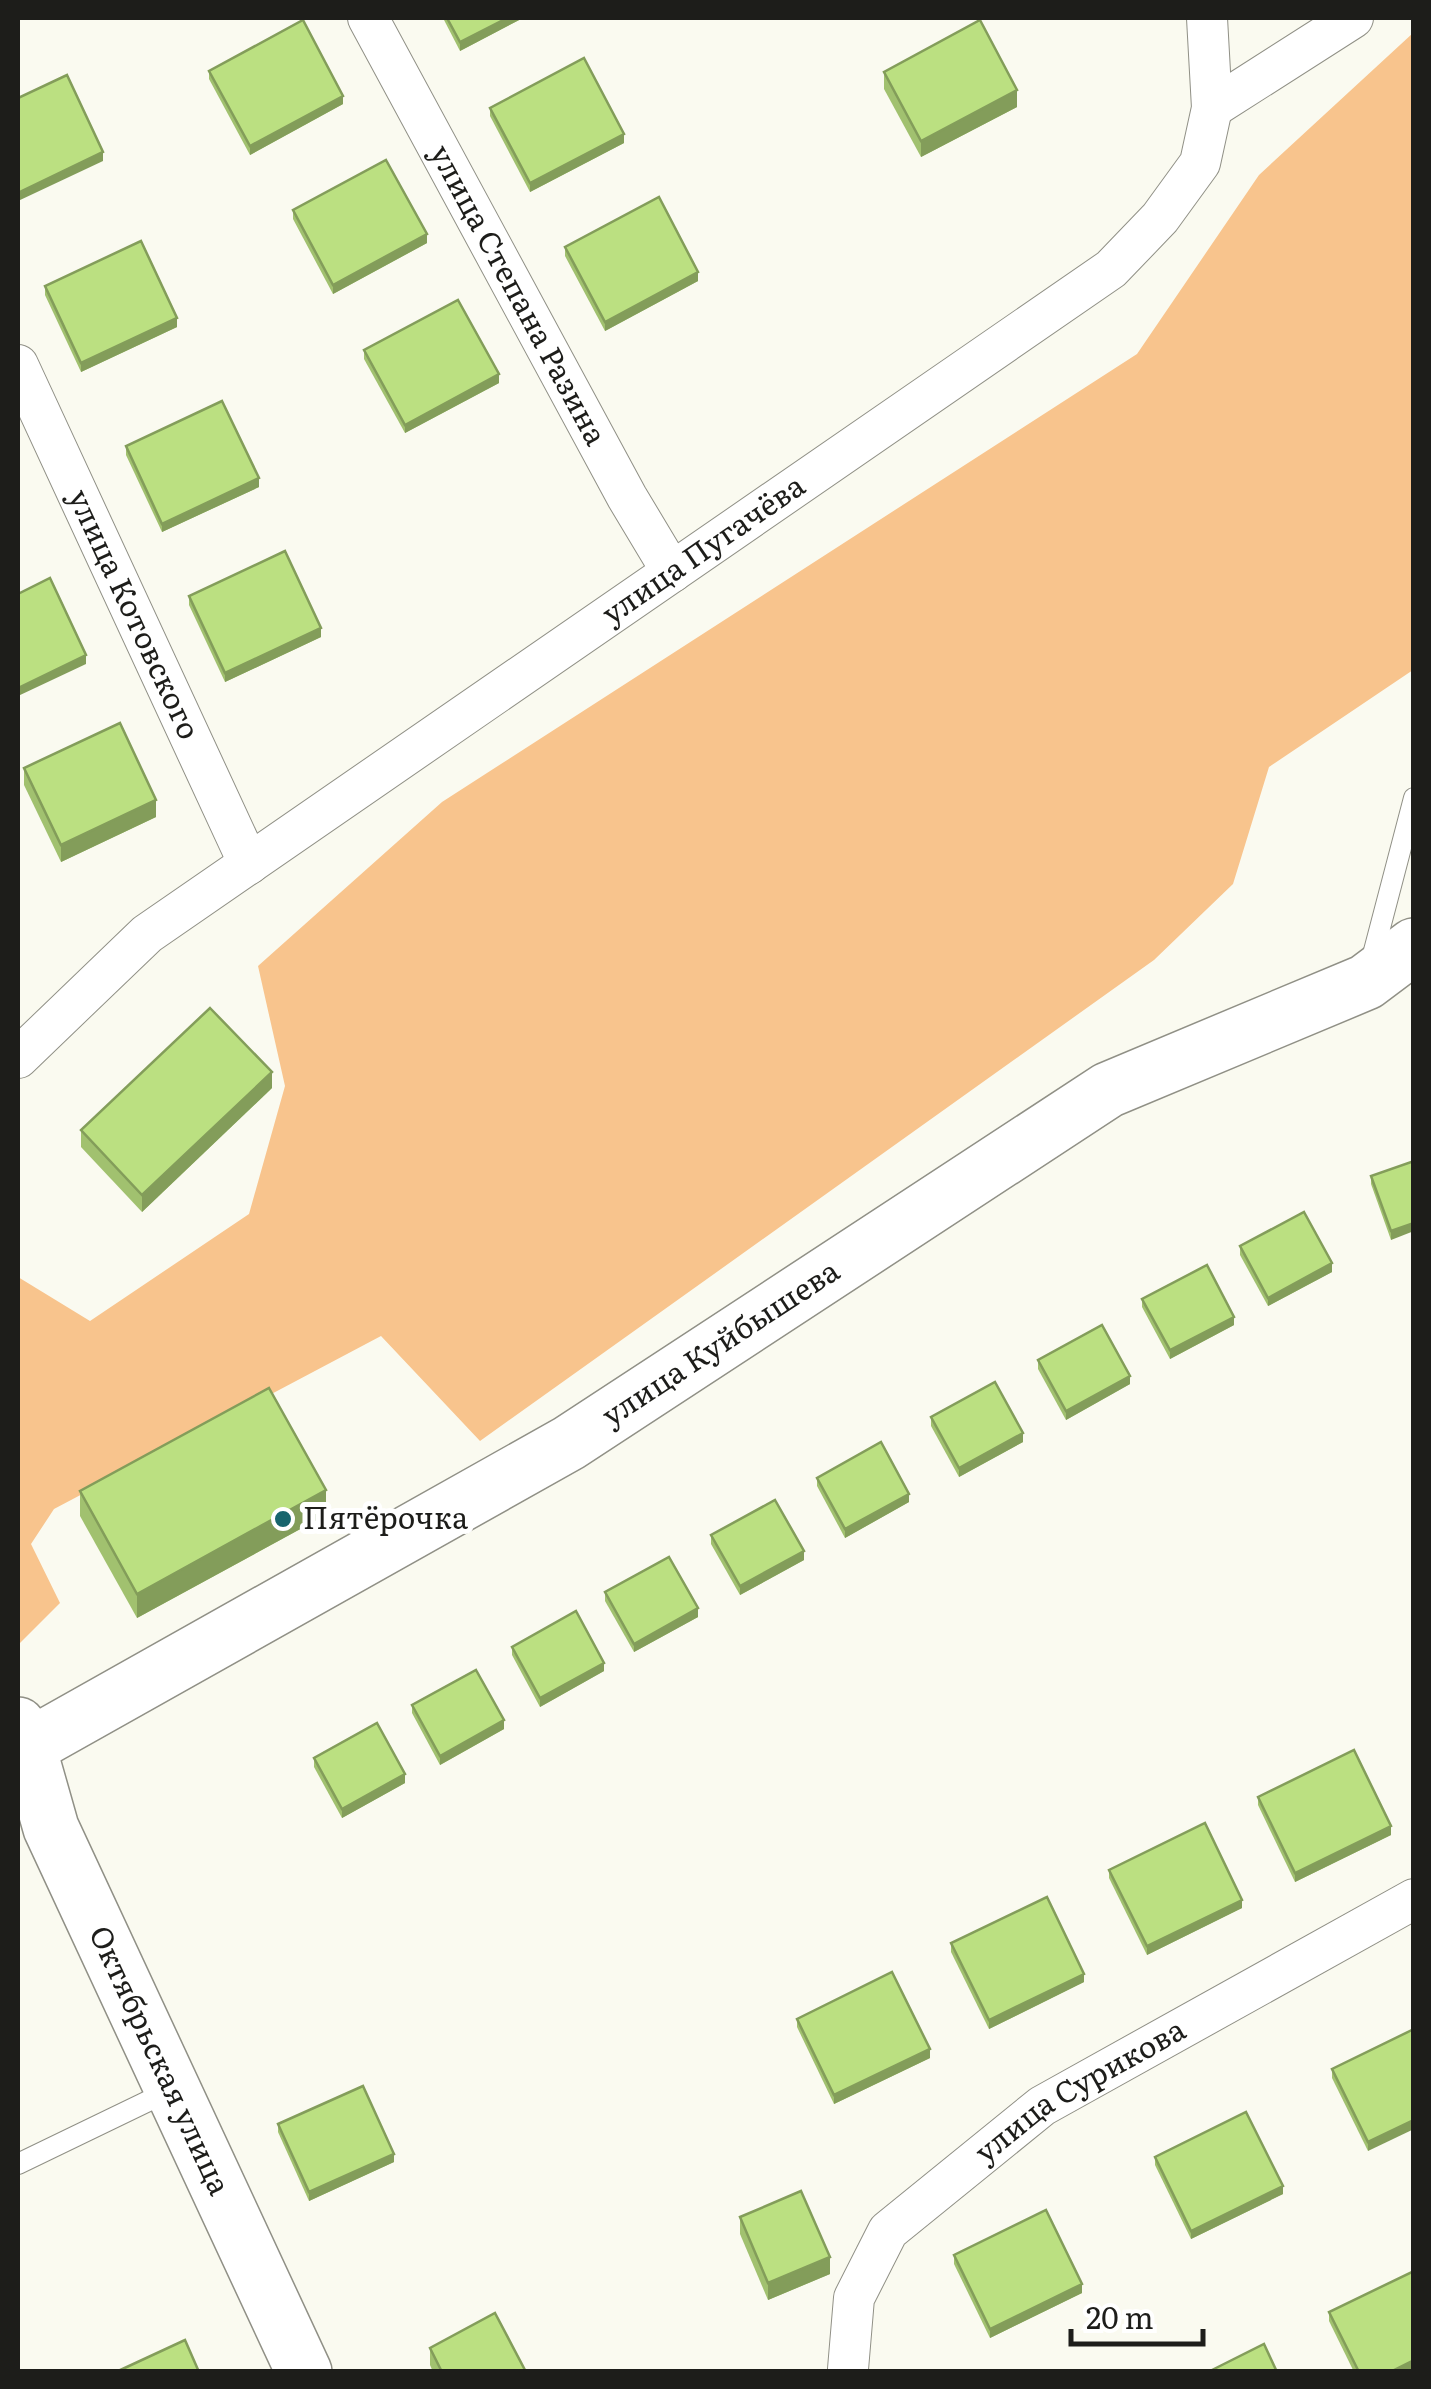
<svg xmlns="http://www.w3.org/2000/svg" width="1431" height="2389" viewBox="0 0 1431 2389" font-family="Literata,serif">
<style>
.green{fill:#f8c48d}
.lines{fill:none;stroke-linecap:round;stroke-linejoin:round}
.lane-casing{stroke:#909086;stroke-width:22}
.street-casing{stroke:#909086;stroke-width:42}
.secondary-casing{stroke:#909086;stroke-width:58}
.lane{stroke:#fff;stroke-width:20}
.street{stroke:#fff;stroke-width:40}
.secondary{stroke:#fff;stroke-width:55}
.wall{fill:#a1c16f}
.shaded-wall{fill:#839d5a}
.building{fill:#bbe081;stroke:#839d5a;stroke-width:2.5}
.poi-dot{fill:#18656d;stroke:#fff;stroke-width:4}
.labels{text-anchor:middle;stroke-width:10;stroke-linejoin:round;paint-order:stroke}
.street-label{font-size:30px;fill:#1d1d1a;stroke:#fff}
.poi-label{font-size:30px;fill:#1d1d1a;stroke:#fff;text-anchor:start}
</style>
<rect width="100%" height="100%" fill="#fafaf0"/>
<path class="green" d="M 1413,33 L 1413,670 L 1269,767 L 1233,884 L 1154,960 L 480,1441 L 381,1336 L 54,1509 L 31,1544 L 60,1603 L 20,1643 L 18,1277 L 90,1321 L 249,1214 L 285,1086 L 258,966 L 442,802 L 1137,354 L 1259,175 Z"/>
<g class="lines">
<defs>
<g id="lane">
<path d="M 1370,966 L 1414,798"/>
<path d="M 18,2164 L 169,2091"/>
</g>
<g id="street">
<path id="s1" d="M 368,18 L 627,497 L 672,572"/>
<path d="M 1212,108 L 1353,18"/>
<path id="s2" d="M 18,365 L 249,864"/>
<path id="s3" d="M 18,1058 L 147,934 L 1111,269 L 1160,218 L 1200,163 L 1212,108 L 1207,18"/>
<path id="s4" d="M 848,2369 L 854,2298 L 888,2231 L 1042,2106 L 1414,1899"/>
</g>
<g id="secondary">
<path id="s5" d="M 18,1725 L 28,1747 L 51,1828 L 304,2372"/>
<path id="s6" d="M 28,1747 L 569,1443 L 1108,1090 L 1366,982 L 1414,946"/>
</g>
</defs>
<use href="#lane" class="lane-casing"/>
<use href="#street" class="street-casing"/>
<use href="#secondary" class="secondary-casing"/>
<use href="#lane" class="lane"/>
<use href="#street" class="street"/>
<use href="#secondary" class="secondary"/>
</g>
<g class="wall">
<path d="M 443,18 L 523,18 L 460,51 Z"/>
<path d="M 209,71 L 343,104 L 250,155 L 209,79 Z"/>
<path d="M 884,72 L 1017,107 L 921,157 L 884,89 Z"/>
<path d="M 490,108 L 624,143 L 530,192 L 490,116 Z"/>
<path d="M 293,210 L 427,243 L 333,294 L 293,219 Z"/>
<path d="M 565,247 L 698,281 L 605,331 L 565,256 Z"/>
<path d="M 45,286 L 177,327 L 81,372 L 45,295 Z"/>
<path d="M 364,350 L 499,383 L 405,433 L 364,359 Z"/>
<path d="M 126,446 L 259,487 L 162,532 L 126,455 Z"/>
<path d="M 189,596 L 321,637 L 225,682 L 189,605 Z"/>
<path d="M 24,768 L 156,817 L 61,862 L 24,785 Z"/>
<path d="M 272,1088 L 142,1212 L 81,1147 L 81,1130 Z"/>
<path d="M 1414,1161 L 1391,1240 L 1371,1184 L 1371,1176 Z"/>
<path d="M 1240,1246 L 1332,1272 L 1268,1306 L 1240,1255 Z"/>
<path d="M 1142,1299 L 1234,1325 L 1170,1359 L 1142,1307 Z"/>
<path d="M 1038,1360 L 1130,1384 L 1066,1420 L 1038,1369 Z"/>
<path d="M 931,1417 L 1023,1442 L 959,1477 L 931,1426 Z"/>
<path d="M 817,1478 L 909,1502 L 845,1538 L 817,1486 Z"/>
<path d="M 80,1491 L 326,1515 L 137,1618 L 80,1516 Z"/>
<path d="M 711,1535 L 804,1560 L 740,1595 L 711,1544 Z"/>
<path d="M 605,1592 L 698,1617 L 634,1652 L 605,1601 Z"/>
<path d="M 512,1647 L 604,1671 L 540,1707 L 512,1655 Z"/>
<path d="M 412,1705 L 504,1729 L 440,1765 L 412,1713 Z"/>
<path d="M 314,1758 L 405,1783 L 342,1818 L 314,1767 Z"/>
<path d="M 1258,1797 L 1391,1835 L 1295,1882 L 1258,1805 Z"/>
<path d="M 1109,1870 L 1242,1908 L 1147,1955 L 1109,1878 Z"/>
<path d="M 951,1943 L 1084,1982 L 989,2029 L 951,1952 Z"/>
<path d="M 797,2019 L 930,2058 L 834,2104 L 797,2027 Z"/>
<path d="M 1414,2029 L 1368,2151 L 1332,2078 L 1332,2069 Z"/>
<path d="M 278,2124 L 394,2162 L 309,2201 L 278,2132 Z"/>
<path d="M 1155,2157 L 1283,2194 L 1191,2239 L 1155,2165 Z"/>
<path d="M 740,2217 L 830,2274 L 768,2300 L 740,2234 Z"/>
<path d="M 954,2255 L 1082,2293 L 990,2338 L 954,2264 Z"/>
<path d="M 1414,2271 L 1414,2369 L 1408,2372 L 1354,2372 L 1329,2321 L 1329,2312 Z"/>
<path d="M 430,2348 L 526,2372 L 433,2372 L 430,2365 Z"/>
</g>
<g class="shaded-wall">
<path d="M 507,18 L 523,18 L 460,51 L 460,42 Z"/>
<path d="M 1017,90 L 1017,107 L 921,157 L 921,141 Z"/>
<path d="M 343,96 L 343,104 L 250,155 L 250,146 Z"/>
<path d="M 624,134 L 624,143 L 530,192 L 530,183 Z"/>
<path d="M 103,152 L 103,161 L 18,201 L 18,193 Z"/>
<path d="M 427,234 L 427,243 L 333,294 L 333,285 Z"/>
<path d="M 698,272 L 698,281 L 605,331 L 605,322 Z"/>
<path d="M 177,318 L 177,327 L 81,372 L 81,363 Z"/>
<path d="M 499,374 L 499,383 L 405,433 L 405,425 Z"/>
<path d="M 259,478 L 259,487 L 162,532 L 162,524 Z"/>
<path d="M 321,628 L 321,637 L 225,682 L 225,673 Z"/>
<path d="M 86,655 L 86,664 L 18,696 L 18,688 Z"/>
<path d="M 156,800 L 156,817 L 61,862 L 61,845 Z"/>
<path d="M 272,1072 L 272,1088 L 142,1212 L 142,1195 Z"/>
<path d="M 1414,1223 L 1414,1231 L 1391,1240 L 1391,1231 Z"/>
<path d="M 1332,1263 L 1332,1272 L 1268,1306 L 1268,1298 Z"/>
<path d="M 1234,1317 L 1234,1325 L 1170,1359 L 1170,1350 Z"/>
<path d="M 1130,1376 L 1130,1384 L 1066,1420 L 1066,1411 Z"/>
<path d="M 1023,1433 L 1023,1442 L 959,1477 L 959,1468 Z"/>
<path d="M 326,1490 L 326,1515 L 137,1618 L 137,1594 Z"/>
<path d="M 909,1494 L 909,1502 L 845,1538 L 845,1529 Z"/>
<path d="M 804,1551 L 804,1560 L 740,1595 L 740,1586 Z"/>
<path d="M 698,1608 L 698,1617 L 634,1652 L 634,1644 Z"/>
<path d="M 604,1663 L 604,1671 L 540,1707 L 540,1698 Z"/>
<path d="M 504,1720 L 504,1729 L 440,1765 L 440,1756 Z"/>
<path d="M 405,1774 L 405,1783 L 342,1818 L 342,1809 Z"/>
<path d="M 1391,1826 L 1391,1835 L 1295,1882 L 1295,1873 Z"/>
<path d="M 1242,1900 L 1242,1908 L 1147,1955 L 1147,1946 Z"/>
<path d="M 1084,1974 L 1084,1982 L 989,2029 L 989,2020 Z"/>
<path d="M 930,2049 L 930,2058 L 834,2104 L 834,2095 Z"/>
<path d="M 1414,2120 L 1414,2129 L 1368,2151 L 1368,2142 Z"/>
<path d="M 394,2154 L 394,2162 L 309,2201 L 309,2192 Z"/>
<path d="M 1283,2186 L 1283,2194 L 1191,2239 L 1191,2231 Z"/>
<path d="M 830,2257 L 830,2274 L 768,2300 L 768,2283 Z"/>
<path d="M 1082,2284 L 1082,2293 L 990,2338 L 990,2329 Z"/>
<path d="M 1414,2360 L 1414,2369 L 1408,2372 L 1390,2372 Z"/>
</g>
<g class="building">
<path d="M 447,18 L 507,18 L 460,42 Z"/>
<path d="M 303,20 L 343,96 L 250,146 L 209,71 Z"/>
<path d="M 980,20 L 1017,90 L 921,141 L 884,72 Z"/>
<path d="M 584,58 L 624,134 L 530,183 L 490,108 Z"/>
<path d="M 67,75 L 103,152 L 18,193 L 18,98 Z"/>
<path d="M 386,160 L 427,234 L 333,285 L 293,210 Z"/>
<path d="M 659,197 L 698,272 L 605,322 L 565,247 Z"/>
<path d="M 141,241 L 177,318 L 81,363 L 45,286 Z"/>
<path d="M 458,300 L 499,374 L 405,425 L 364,350 Z"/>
<path d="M 222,401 L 259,478 L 162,524 L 126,446 Z"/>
<path d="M 285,551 L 321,628 L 225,673 L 189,596 Z"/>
<path d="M 50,578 L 86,655 L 18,688 L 18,594 Z"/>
<path d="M 120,723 L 156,800 L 61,845 L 24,768 Z"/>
<path d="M 210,1008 L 272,1072 L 142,1195 L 81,1130 Z"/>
<path d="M 1414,1161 L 1414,1223 L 1391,1231 L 1371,1176 Z"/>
<path d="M 1304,1212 L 1332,1263 L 1268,1298 L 1240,1246 Z"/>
<path d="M 1207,1265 L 1234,1317 L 1170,1350 L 1142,1299 Z"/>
<path d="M 1102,1325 L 1130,1376 L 1066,1411 L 1038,1360 Z"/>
<path d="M 995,1382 L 1023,1433 L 959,1468 L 931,1417 Z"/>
<path d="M 269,1388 L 326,1490 L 137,1594 L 80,1491 Z"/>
<path d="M 881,1442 L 909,1494 L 845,1529 L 817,1478 Z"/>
<path d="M 775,1500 L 804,1551 L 740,1586 L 711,1535 Z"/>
<path d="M 669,1557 L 698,1608 L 634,1644 L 605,1592 Z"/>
<path d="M 576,1611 L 604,1663 L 540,1698 L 512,1647 Z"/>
<path d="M 476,1670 L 504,1720 L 440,1756 L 412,1705 Z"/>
<path d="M 377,1723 L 405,1774 L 342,1809 L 314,1758 Z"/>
<path d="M 1354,1750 L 1391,1826 L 1295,1873 L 1258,1797 Z"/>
<path d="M 1205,1823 L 1242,1900 L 1147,1946 L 1109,1870 Z"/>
<path d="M 1047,1897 L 1084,1974 L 989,2020 L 951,1943 Z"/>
<path d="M 892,1972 L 930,2049 L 834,2095 L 797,2019 Z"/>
<path d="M 1414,2029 L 1414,2120 L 1368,2142 L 1332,2069 Z"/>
<path d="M 363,2086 L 394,2154 L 309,2192 L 278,2124 Z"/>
<path d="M 1246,2112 L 1283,2186 L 1191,2231 L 1155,2157 Z"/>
<path d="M 801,2191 L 830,2257 L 768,2283 L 740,2217 Z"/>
<path d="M 1046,2210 L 1082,2284 L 990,2329 L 954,2255 Z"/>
<path d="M 1414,2271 L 1414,2360 L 1390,2372 L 1359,2372 L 1329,2312 Z"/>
<path d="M 495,2313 L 526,2372 L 442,2372 L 430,2348 Z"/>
<path d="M 185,2340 L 199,2372 L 116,2372 Z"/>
<path d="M 1264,2344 L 1277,2372 L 1208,2372 Z"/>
</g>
<circle class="poi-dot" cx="283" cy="1519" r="10"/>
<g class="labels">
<g class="street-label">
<text dy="10" stroke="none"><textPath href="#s1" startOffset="315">улица Степана Разина</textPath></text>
<text dy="10" stroke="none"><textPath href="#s3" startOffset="855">улица Пугачёва</textPath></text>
<text dy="10" stroke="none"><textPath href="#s2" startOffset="275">улица Котовского</textPath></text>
<text dy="10" stroke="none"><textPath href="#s6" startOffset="802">улица Куйбышева</textPath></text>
<text dy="10" stroke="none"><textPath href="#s5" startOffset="365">Октябрьская улица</textPath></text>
<text dy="10" stroke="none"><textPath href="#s4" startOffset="385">улица Сурикова</textPath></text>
</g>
<g class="poi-label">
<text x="303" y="1529">Пятёрочка</text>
</g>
</g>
<rect width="1431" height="2389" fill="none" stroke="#1d1d1a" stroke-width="40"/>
<path d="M1071 2329v15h132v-15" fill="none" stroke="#1d1d1a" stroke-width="5"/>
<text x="1086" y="2329" font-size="30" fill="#1d1d1a" stroke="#ffffff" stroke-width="8" paint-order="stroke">20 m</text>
</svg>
